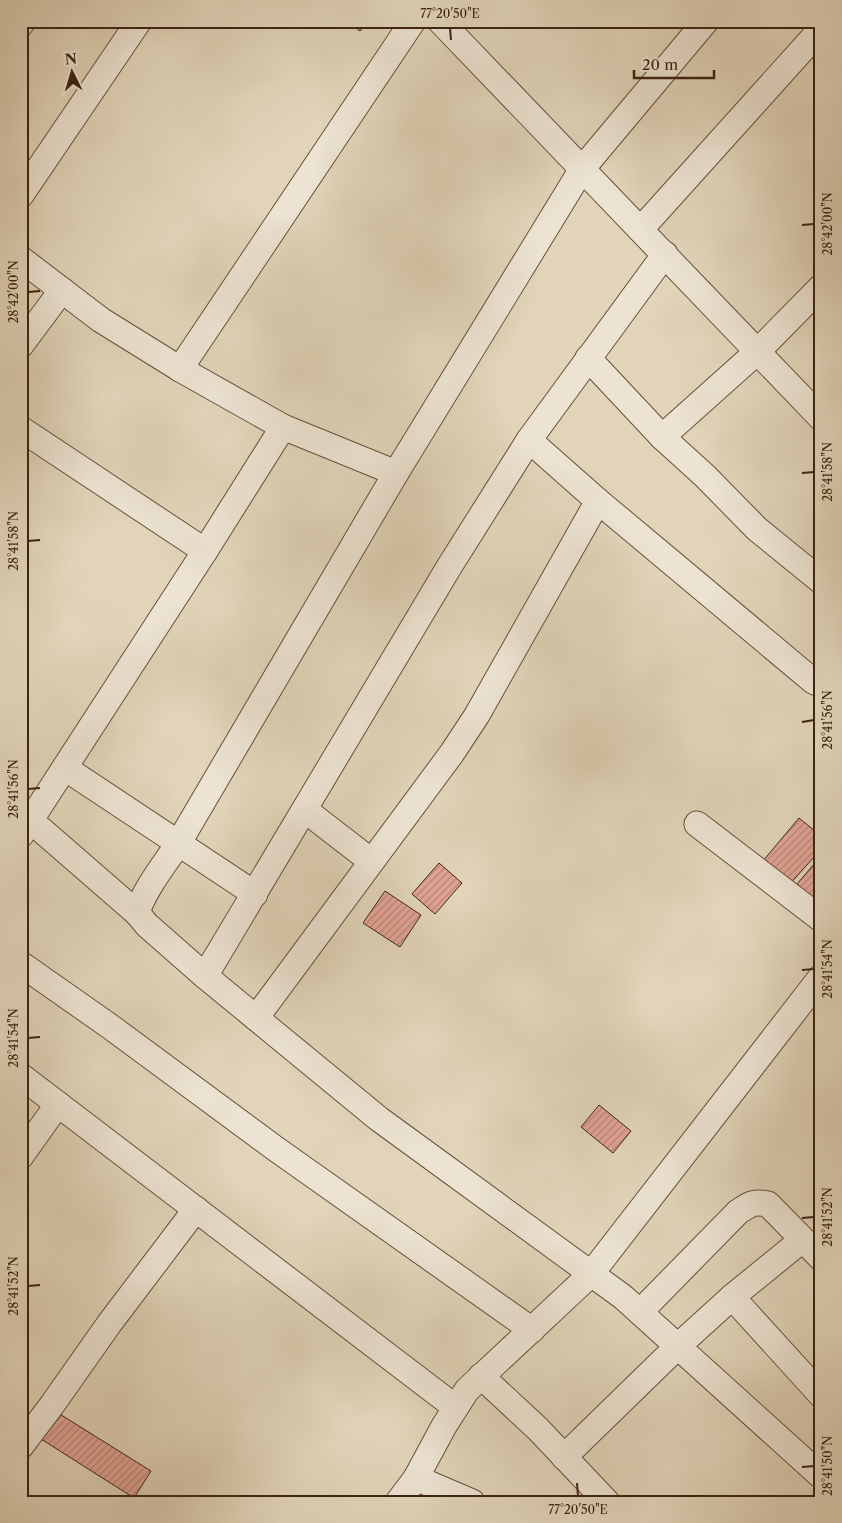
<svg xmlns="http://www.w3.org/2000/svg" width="842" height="1523" viewBox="0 0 842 1523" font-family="'Libre Caslon Text',serif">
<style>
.building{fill:url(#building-hatch);stroke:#3c240f}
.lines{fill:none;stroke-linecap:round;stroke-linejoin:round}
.minor-casing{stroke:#65503a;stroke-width:27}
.minor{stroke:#ece3d2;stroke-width:25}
.ticks{fill:none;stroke:#3c240f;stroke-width:2}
.neatline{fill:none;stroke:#3c240f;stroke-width:2}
.ticks-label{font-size:12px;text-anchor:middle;fill:#3c240f}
</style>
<defs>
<pattern id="building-hatch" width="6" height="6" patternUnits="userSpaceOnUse" patternTransform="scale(1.25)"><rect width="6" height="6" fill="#e2a495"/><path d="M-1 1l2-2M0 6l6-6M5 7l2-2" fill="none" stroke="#b88578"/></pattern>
</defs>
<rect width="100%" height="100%" fill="#e1d4b9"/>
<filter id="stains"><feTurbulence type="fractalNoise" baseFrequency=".004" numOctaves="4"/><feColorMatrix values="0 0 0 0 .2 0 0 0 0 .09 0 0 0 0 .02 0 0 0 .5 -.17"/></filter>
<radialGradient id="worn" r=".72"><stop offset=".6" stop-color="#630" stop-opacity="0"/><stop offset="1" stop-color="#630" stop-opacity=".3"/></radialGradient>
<g class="building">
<path d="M 347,21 L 368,21 L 360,31 Z"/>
<path d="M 799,818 L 821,836 L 821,849 L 790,884 L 763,861 Z"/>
<path d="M 821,856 L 821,905 L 797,884 Z"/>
<path d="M 439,863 L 462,883 L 435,914 L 412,894 Z"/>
<path d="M 385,891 L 421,915 L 400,947 L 363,923 Z"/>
<path d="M 599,1105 L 631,1131 L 613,1153 L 581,1127 Z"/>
<path d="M 58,1413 L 151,1471 L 134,1498 L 41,1439 Z"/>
</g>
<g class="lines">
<defs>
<g id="minor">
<path d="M 440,21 L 821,418"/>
<path d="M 706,21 L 582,169 L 396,473 L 178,844 C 164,865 144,890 137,913 L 147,925 L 205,976 L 379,1119 L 623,1297 L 821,1476"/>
<path d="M 21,24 L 23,21"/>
<path d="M 21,195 L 139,21"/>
<path d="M 641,229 L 821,29"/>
<path d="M 21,259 L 101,320 L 180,369 L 283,427 L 396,473"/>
<path d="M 21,345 L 62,290"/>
<path d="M 588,358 L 662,437 L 705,476 L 757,529 L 821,581"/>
<path d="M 180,369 L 413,21"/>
<path d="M 21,429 L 205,551"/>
<path d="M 662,437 L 757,352 L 821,287"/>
<path d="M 529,440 L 598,501 L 813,681 L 817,683 L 821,682"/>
<path d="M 65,768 L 255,894"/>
<path d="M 305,810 L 371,861"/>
<path d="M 30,820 L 137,913"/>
<path d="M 697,824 L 821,919"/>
<path d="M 21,835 L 205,551 L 283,427"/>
<path d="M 21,964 L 108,1025 L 276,1149 L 532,1330"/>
<path d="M 205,976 L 449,567 L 529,440 L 665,254"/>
<path d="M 256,1018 L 452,753 L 477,715 L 598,501"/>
<path d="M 21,1076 L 455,1407"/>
<path d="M 21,1156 L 58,1104"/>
<path d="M 732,1297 L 821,1395"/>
<path d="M 640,1312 L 738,1212 C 750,1204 754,1201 768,1204 L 821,1258"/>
<path d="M 481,1376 L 538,1429 L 607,1502"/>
<path d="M 21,1446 L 52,1405 L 109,1324 L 196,1209"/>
<path d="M 564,1457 L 677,1347 L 732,1297 L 802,1240"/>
<path d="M 416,1478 L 472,1502"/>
<path d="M 398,1502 L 416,1478 L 444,1426 L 467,1390 L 591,1274 L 821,977"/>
</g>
</defs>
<use href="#minor" class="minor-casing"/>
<use href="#minor" class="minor"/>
</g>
<path class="ticks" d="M 450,28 L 451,40M 802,225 L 814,224M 28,292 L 40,291M 802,473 L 814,472M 28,541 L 40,540M 802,722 L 814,720M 28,789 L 40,788M 802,970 L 814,969M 28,1038 L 40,1037M 802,1218 L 814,1217M 28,1286 L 40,1285M 802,1467 L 814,1466M 577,1483 L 578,1496"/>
<rect width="842" height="1523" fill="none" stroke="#e1d4b9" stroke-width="55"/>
<g transform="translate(72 72) rotate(355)" stroke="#ece3d2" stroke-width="4" paint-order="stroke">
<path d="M0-4L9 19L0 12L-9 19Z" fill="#3c240f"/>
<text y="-8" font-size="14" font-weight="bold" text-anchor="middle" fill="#3c240f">N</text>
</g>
<path d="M634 70v8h80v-8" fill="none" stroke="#3c240f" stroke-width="2.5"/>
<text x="642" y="70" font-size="15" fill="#3c240f" stroke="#ece3d2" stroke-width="4" paint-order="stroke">20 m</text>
<rect x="28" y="28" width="786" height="1468" class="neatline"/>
<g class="ticks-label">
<text x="450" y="18">77°20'50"E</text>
<text transform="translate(828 224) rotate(-90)" y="4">28°42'00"N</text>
<text transform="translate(14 292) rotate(-90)" y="4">28°42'00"N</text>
<text transform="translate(828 472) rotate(-90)" y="4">28°41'58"N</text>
<text transform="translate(14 541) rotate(-90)" y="4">28°41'58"N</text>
<text transform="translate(828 720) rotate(-90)" y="4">28°41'56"N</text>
<text transform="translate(14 789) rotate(-90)" y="4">28°41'56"N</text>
<text transform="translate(828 969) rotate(-90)" y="4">28°41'54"N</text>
<text transform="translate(14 1038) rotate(-90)" y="4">28°41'54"N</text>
<text transform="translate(828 1217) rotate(-90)" y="4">28°41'52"N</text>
<text transform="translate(14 1286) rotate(-90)" y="4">28°41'52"N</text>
<text transform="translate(828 1466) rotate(-90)" y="4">28°41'50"N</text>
<text x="578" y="1514">77°20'50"E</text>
</g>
<rect width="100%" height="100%" filter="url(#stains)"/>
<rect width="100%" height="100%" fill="url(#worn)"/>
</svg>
